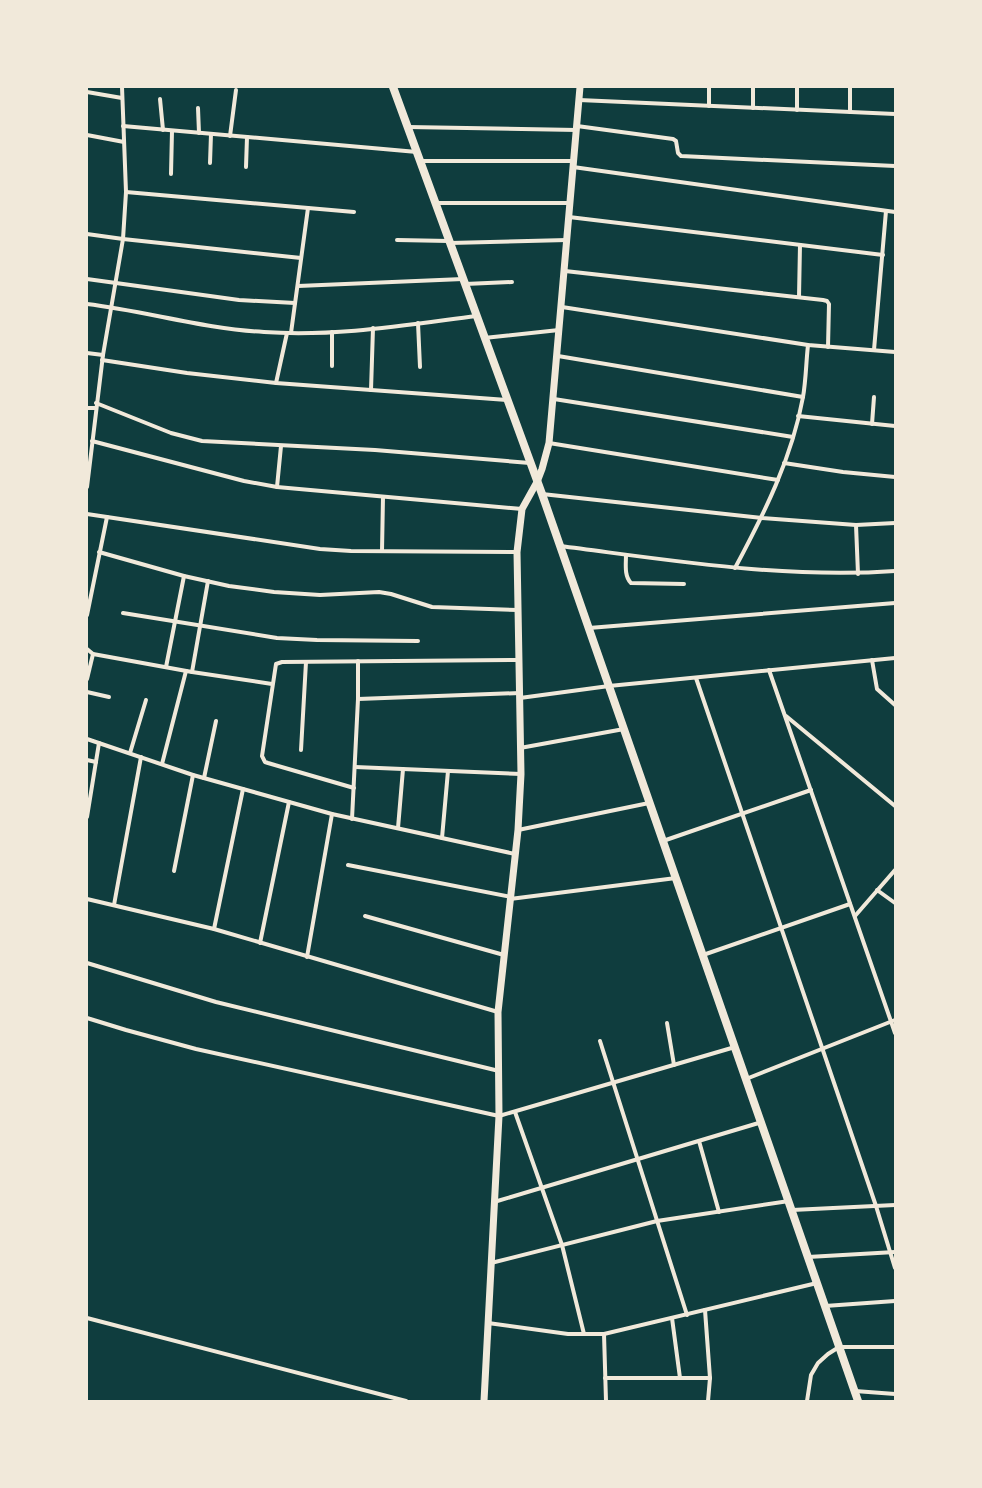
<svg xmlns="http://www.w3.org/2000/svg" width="982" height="1488" viewBox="0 0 982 1488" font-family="'Asap Condensed',sans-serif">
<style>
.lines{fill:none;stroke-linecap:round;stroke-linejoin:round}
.minor{stroke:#f1e9da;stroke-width:4}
.tertiary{stroke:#f1e9da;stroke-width:7}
.secondary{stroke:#f1e9da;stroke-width:8}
</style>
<rect width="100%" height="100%" fill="#0f3d3e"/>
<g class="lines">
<g class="minor">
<path d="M 87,92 L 122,98"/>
<path d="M 160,99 L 163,130"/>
<path d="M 579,100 L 895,114"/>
<path d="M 709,106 L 709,87"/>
<path d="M 198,108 L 199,133"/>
<path d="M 753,108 L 753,87"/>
<path d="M 797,110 L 797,87"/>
<path d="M 850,112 L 850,87"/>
<path d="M 123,126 L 417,152"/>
<path d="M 577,126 L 673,139 L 676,141 L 678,153 L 681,156 L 895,166"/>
<path d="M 408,127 L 577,130"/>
<path d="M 87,135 L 124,142"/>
<path d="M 230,136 L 236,90"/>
<path d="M 421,161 L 574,161"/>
<path d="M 210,163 L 211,134"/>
<path d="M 246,167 L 247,137"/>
<path d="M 573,167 L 895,212"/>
<path d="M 171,174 L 172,131"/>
<path d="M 126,192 L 354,212"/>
<path d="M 435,203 L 571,203"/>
<path d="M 569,217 L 883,255"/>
<path d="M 87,234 L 123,239 L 301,258"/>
<path d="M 397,240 L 449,241"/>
<path d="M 450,243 L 567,240"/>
<path d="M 565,271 L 823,300 L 827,301 L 829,304 L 828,347"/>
<path d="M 87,279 L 239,300 L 295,303"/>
<path d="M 465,284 L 512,282"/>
<path d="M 298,286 L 463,279"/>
<path d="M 799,297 L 800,245"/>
<path d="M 87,304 C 146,311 204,329 264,332 C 335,337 406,325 476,316"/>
<path d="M 562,307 L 808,345 L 895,352"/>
<path d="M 418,323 L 420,367"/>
<path d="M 291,333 L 308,208"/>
<path d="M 484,338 L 559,330"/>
<path d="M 874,350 L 886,211"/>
<path d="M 87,353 L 103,355"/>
<path d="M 558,356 L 803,397"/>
<path d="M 102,360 L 187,373 L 276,383 L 507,400"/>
<path d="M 332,366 L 332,332"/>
<path d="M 276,383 L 287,333"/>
<path d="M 371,390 L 373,328"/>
<path d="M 554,399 L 793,437"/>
<path d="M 96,403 L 171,433 L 202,441 L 375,450 L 530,463"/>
<path d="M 87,408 L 96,408"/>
<path d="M 798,416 L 895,426"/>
<path d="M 872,424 L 874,397"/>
<path d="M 92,441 L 244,481 L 277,487 L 522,509"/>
<path d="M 549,443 L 778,480"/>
<path d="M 784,463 L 843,472 L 895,477"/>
<path d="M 87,487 L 103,355 L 123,239 L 126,192 L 122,87"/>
<path d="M 277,487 L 281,446"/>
<path d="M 542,494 L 762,518 L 856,525 L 895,523"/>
<path d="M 87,514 L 320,549 L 351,551 L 517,552"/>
<path d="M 856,525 L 858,574"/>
<path d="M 560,546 C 670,560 783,579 895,571"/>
<path d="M 382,551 L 383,497"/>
<path d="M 99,552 L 184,576 L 229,586 L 274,592 L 320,595 L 379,592 L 391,594 L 432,607 L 518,610"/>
<path d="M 626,555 C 626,564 624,576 631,583 L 684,584"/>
<path d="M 735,568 C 764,514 792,458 803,397 C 806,380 806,363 808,345"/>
<path d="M 123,613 L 277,638 L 317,640 L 418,641"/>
<path d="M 87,615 L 107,517"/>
<path d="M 589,628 L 895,603"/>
<path d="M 87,649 L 93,654 L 192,672 L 272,684"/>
<path d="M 872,660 L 877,689 L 895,705"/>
<path d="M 166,667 L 184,576"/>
<path d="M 769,670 L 895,1033"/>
<path d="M 192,672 L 208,581"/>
<path d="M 696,678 L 876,1206 L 895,1268"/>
<path d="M 87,679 L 93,654"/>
<path d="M 87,692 L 109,697"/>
<path d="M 520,698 L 609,686 L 895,658"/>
<path d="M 358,699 L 520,693"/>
<path d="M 786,716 L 895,806"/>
<path d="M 87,739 L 193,775 L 332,814 L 515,854"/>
<path d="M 520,748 L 624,729"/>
<path d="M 301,750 L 306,662"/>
<path d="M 130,753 L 146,700"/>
<path d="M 87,760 L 96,762"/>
<path d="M 162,764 L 186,671"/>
<path d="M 355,767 L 521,774"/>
<path d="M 204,778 L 216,721"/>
<path d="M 354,788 L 268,763 L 265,762 L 262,756 L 276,664 L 282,662 L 519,660"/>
<path d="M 87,817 L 99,743"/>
<path d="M 352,819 L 358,699 L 358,661"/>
<path d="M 398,828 L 403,769"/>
<path d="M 518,830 L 649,803"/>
<path d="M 442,838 L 448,771"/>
<path d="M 663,841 L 811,790"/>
<path d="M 348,865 L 511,897"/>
<path d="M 174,871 L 193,775"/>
<path d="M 877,890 L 895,903"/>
<path d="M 87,899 L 214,929 L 498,1012"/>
<path d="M 510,899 L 676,878"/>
<path d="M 114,905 L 141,757"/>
<path d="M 365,916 L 504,955"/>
<path d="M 855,916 L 895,870"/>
<path d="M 214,929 L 243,789"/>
<path d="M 260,943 L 289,802"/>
<path d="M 703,955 L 850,904"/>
<path d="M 307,957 L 332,814"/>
<path d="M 87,963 L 216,1002 L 499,1071"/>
<path d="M 87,1018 L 126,1030 L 196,1049 L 499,1116 L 735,1047"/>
<path d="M 667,1023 L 674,1065"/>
<path d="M 600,1041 L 687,1315"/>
<path d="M 746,1079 L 895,1020"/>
<path d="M 515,1112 L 562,1245 L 584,1334"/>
<path d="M 699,1141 L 719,1212"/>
<path d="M 494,1202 L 762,1122"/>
<path d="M 792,1210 L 895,1205"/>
<path d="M 808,1257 L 895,1252"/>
<path d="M 491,1263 L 657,1221 L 789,1201"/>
<path d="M 825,1306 L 895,1301"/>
<path d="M 705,1310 L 710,1378 L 708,1401"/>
<path d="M 87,1318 L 406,1401"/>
<path d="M 672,1318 L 680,1378"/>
<path d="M 488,1323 L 568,1334 L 604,1334 L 817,1283"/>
<path d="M 604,1334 L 606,1401"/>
<path d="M 605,1378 L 710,1378"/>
<path d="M 855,1391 L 895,1394"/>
<path d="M 807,1401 L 811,1375 L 818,1363 L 828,1354 L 839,1347 L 895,1347"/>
</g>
<path class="tertiary" d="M 484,1401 L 499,1116 L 498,1012 L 518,830 L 521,774 L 517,552 L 522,509 L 537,482 L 542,469 L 549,443 L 580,87"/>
<path class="secondary" d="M 393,87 L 542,494 L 858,1401"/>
</g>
<rect width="982" height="1488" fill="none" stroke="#f1e9da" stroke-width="176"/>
</svg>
